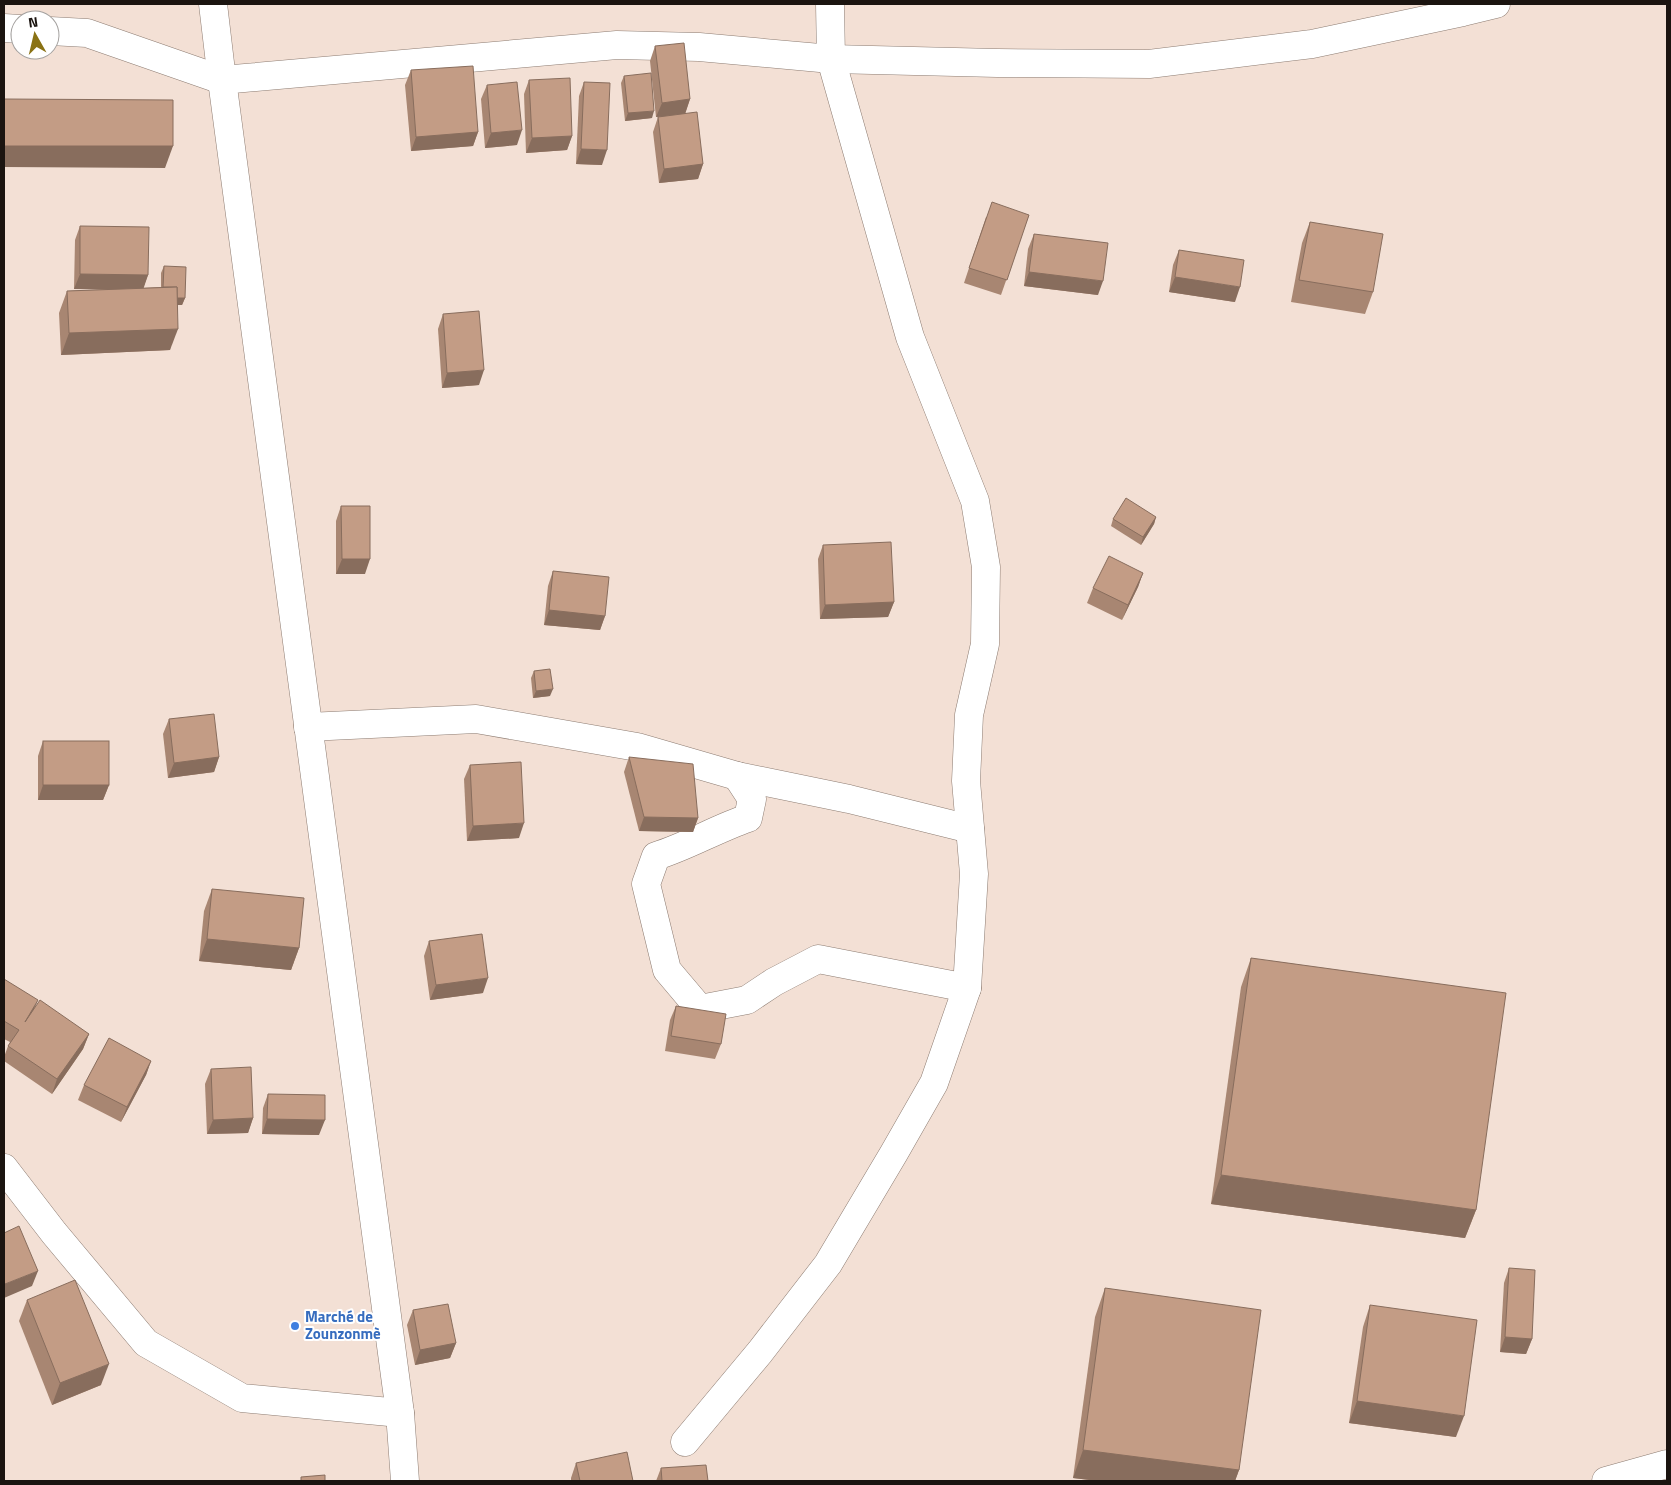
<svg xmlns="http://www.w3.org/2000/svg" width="1671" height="1485" viewBox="0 0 1671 1485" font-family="'Titillium Web',sans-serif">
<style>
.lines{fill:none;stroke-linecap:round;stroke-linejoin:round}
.minor-casing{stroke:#8d7c72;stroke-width:29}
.major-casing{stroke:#8d7c72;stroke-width:29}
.minor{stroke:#fff;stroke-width:28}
.major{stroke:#fff;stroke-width:28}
.wall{fill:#a88672}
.shaded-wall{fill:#886d5d}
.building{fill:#c39c85;stroke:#886d5d}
.shop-dot{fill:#3f7fe0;stroke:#fff;stroke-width:2}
.labels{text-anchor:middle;stroke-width:4;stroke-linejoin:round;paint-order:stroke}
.shop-label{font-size:15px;font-weight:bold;fill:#366cbe;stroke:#fff;text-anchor:start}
</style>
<rect width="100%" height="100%" fill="#f3e0d5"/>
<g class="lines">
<defs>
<g id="minor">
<path d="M 213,4 L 222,80 L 400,1413 L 405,1481"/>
<path d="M 4,28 L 20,29"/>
<path d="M 50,31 L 87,33 L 222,80 L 617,45 L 699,47 L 831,59 L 997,63 L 1149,64 L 1312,44 L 1463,12 L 1496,4"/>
<path d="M 308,727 L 476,719 L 637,747 L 737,776 L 849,799 L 970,829"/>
<path d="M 737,776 L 752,799 L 748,818 C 716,829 688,846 656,856 L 646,884 L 667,970 L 700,1009 L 747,1000 L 774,982 L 818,959 L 967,988"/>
<path d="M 4,1168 L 54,1233 L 146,1343 L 242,1398 L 400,1413"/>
<path d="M 685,1442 L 760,1352 L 828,1264 L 894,1153 L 934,1083 L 967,988 L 974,874 L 966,781 L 969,715 L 985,644 L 986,567 L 975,501 L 910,337 L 831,59 L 830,4"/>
</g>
<path id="major" d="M 1606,1481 L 1667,1464"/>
</defs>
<use href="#minor" class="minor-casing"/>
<use href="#major" class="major-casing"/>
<use href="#minor" class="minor"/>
<use href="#major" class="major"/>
</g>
<g class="wall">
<path d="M 655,46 L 690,99 L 685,114 L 703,164 L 698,179 L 659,183 L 653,132 L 658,117 L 656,117 L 650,61 Z"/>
<path d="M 411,70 L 478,132 L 473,146 L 411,151 L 405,85 Z"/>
<path d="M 624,76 L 652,118 L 625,121 L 621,83 Z"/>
<path d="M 529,80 L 572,136 L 567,150 L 526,153 L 524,94 Z"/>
<path d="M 584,82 L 602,165 L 576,164 L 579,96 Z"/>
<path d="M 487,85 L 517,145 L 485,148 L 481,99 Z"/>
<path d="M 1029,215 L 1001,295 L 964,283 L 986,217 Z"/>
<path d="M 1310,222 L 1373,292 L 1365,314 L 1291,302 L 1302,243 Z"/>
<path d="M 80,226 L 148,275 L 143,288 L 161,287 L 161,273 L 164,266 L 185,298 L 182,305 L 177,305 L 170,350 L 61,355 L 59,313 L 67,291 L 108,289 L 74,289 L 75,240 Z"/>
<path d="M 1034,234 L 1098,295 L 1024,286 L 1028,249 Z"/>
<path d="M 1179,250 L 1235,302 L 1169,292 L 1173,265 Z"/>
<path d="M 443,314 L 479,385 L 442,388 L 438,329 Z"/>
<path d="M 341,506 L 365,574 L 336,574 L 336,521 Z"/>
<path d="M 1156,517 L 1154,524 L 1141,545 L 1111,526 L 1113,519 Z"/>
<path d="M 823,545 L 894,602 L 888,617 L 820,619 L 818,559 Z"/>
<path d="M 553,571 L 605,616 L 600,630 L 544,625 L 548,586 Z"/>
<path d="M 1143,573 L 1138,587 L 1122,620 L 1087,603 L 1093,588 Z"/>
<path d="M 534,671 L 550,696 L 533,698 L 531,678 Z"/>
<path d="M 169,719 L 219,757 L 214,772 L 168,778 L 163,734 Z"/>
<path d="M 43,741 L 109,785 L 103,800 L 38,800 L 38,756 Z"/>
<path d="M 629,757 L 698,818 L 693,832 L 639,831 L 624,772 Z"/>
<path d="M 470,765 L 519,838 L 467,841 L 464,779 Z"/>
<path d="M 212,889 L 299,948 L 291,970 L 199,961 L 204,911 Z"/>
<path d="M 429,941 L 483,993 L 430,1000 L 424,956 Z"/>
<path d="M 1251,958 L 1476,1210 L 1465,1238 L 1211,1204 L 1241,987 Z"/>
<path d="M 4,979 L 34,1008 L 89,1034 L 83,1049 L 52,1094 L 4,1061 L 4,1057 L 8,1046 L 10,1042 L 4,1039 Z"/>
<path d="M 676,1006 L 721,1044 L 715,1059 L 665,1051 L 670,1020 Z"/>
<path d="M 151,1061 L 146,1075 L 121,1122 L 78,1100 L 84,1085 Z"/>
<path d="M 211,1069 L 253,1118 L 248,1133 L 207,1134 L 205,1084 Z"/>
<path d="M 268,1094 L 319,1135 L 262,1134 L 263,1108 Z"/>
<path d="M 1509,1268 L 1532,1339 L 1526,1354 L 1500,1352 L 1504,1283 Z"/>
<path d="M 1105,1288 L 1239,1470 L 1235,1481 L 1098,1481 L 1073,1478 L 1095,1317 Z"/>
<path d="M 27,1300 L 101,1385 L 52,1405 L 19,1321 Z"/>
<path d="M 1370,1305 L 1456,1437 L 1349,1423 L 1363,1327 Z"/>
<path d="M 413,1310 L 456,1343 L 450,1358 L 415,1365 L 407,1325 Z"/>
<path d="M 576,1463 L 633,1481 L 571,1481 L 571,1478 Z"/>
<path d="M 661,1468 L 708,1481 L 656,1481 Z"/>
</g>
<g class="shaded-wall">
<path d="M 690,99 L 685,114 L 656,117 L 662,103 Z"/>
<path d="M 654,111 L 652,118 L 625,121 L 628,113 Z"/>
<path d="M 522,130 L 517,145 L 485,148 L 491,133 Z"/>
<path d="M 478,132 L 473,146 L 411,151 L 416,137 Z"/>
<path d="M 572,136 L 567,150 L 526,153 L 532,138 Z"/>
<path d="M 4,146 L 173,146 L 165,168 L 4,167 Z"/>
<path d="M 581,149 L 607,150 L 602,165 L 576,164 Z"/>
<path d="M 703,164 L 698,179 L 659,183 L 664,169 Z"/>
<path d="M 1029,272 L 1103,281 L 1098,295 L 1024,286 Z"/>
<path d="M 80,274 L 148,275 L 143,290 L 74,289 Z"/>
<path d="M 1175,277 L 1240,287 L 1235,302 L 1169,292 Z"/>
<path d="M 163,298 L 185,298 L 182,305 L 160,305 Z"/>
<path d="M 178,329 L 170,350 L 61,355 L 69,333 Z"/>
<path d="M 484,370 L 479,385 L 442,388 L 447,373 Z"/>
<path d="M 1156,517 L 1154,524 L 1141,545 L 1143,537 Z"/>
<path d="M 342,559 L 370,559 L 365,574 L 336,574 Z"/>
<path d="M 1143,573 L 1138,587 L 1122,620 L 1128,605 Z"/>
<path d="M 894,602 L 888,617 L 820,619 L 825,605 Z"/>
<path d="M 549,610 L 605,616 L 600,630 L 544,625 Z"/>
<path d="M 553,689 L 550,696 L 533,698 L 536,691 Z"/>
<path d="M 219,757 L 214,772 L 168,778 L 174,763 Z"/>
<path d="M 43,785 L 109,785 L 103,800 L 38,800 Z"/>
<path d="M 644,817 L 698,818 L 693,832 L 639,831 Z"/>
<path d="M 524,823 L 519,838 L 467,841 L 473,826 Z"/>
<path d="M 207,939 L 299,948 L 291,970 L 199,961 Z"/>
<path d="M 488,978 L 483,993 L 430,1000 L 436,985 Z"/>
<path d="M 38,1000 L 32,1014 L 25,1022 Z"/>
<path d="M 89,1034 L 83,1049 L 52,1094 L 57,1079 Z"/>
<path d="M 151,1061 L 146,1075 L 121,1122 L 127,1107 Z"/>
<path d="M 253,1118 L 248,1133 L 207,1134 L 213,1120 Z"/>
<path d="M 267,1119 L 325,1120 L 319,1135 L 262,1134 Z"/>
<path d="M 1221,1175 L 1476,1210 L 1465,1238 L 1211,1204 Z"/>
<path d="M 38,1271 L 32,1286 L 4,1298 L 4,1289 L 5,1284 Z"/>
<path d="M 1505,1337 L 1532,1339 L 1526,1354 L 1500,1352 Z"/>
<path d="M 456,1343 L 450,1358 L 415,1365 L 420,1350 Z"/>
<path d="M 109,1364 L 101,1385 L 52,1405 L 60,1383 Z"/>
<path d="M 1357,1401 L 1464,1416 L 1456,1437 L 1349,1423 Z"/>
<path d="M 1083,1450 L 1239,1470 L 1235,1481 L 1098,1481 L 1073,1478 Z"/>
</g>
<g class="building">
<path d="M 684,43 L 690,99 L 662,103 L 655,46 Z"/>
<path d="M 473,66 L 478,132 L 416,137 L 411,70 Z"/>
<path d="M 651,73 L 654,111 L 628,113 L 624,76 Z"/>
<path d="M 570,78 L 572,136 L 532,138 L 529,80 Z"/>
<path d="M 517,82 L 522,130 L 491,133 L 487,85 Z"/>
<path d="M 584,82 L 610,83 L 607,150 L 581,149 Z"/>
<path d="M 4,99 L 173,100 L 173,146 L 4,146 Z"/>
<path d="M 697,112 L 703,164 L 664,169 L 658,117 Z"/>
<path d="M 992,202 L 1029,215 L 1007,280 L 969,268 Z"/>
<path d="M 1310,222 L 1383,234 L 1373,292 L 1299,280 Z"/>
<path d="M 80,226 L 149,227 L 148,275 L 80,274 Z"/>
<path d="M 1034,234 L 1108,243 L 1103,281 L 1029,272 Z"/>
<path d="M 1179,250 L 1244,260 L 1240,287 L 1175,277 Z"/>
<path d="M 164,266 L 186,267 L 185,298 L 177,298 L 177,287 L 163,287 Z"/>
<path d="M 177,287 L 178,329 L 69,333 L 67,291 Z"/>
<path d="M 479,311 L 484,370 L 447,373 L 443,314 Z"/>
<path d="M 1126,498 L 1156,517 L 1143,537 L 1113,519 Z"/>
<path d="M 341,506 L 370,506 L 370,559 L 342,559 Z"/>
<path d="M 891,542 L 894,602 L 825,605 L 823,545 Z"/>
<path d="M 1109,556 L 1143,573 L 1128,605 L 1093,588 Z"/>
<path d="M 553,571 L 609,577 L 605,616 L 549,610 Z"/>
<path d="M 550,669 L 553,689 L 536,691 L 534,671 Z"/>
<path d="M 214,714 L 219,757 L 174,763 L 169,719 Z"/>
<rect x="43" y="741" width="66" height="44"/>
<path d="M 629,757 L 693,764 L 698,818 L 644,817 Z"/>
<path d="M 521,762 L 524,823 L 473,826 L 470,765 Z"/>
<path d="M 212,889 L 304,898 L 299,948 L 207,939 Z"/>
<path d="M 482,934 L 488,978 L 436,985 L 429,941 Z"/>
<path d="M 1251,958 L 1506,993 L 1476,1210 L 1221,1175 Z"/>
<path d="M 4,979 L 38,1000 L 25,1022 L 40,1000 L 89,1034 L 57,1079 L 8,1046 L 19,1030 L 4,1021 Z"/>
<path d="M 676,1006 L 726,1014 L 721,1044 L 671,1036 Z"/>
<path d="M 109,1038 L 151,1061 L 127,1107 L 84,1085 Z"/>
<path d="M 251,1067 L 253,1118 L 213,1120 L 211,1069 Z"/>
<path d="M 268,1094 L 325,1095 L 325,1120 L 267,1119 Z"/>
<path d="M 19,1226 L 38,1271 L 5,1284 L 4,1281 L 4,1233 Z"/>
<path d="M 1509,1268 L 1535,1270 L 1532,1339 L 1505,1337 Z"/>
<path d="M 75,1280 L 109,1364 L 60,1383 L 27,1300 Z"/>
<path d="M 1105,1288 L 1261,1310 L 1239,1470 L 1083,1450 Z"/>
<path d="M 448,1304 L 456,1343 L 420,1350 L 413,1310 Z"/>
<path d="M 1370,1305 L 1477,1320 L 1464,1416 L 1357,1401 Z"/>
<path d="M 627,1452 L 633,1481 L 580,1481 L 576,1463 Z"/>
<path d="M 706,1465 L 708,1481 L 662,1481 L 661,1468 Z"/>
<path d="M 325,1475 L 325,1481 L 301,1481 L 301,1477 Z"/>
</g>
<circle class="shop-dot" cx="295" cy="1326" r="5"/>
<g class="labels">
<g class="shop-label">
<text x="305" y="1322">Marché de<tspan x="305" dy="17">Zounzonmè</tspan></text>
</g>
</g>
<rect width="1671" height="1485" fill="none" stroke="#1b1410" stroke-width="10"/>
<g transform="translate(35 35) rotate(352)"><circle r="24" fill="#ffffff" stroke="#a4a19f"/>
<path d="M0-4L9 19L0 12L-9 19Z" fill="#8a7214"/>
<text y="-8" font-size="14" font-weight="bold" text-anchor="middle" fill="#1b1410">N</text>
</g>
</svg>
